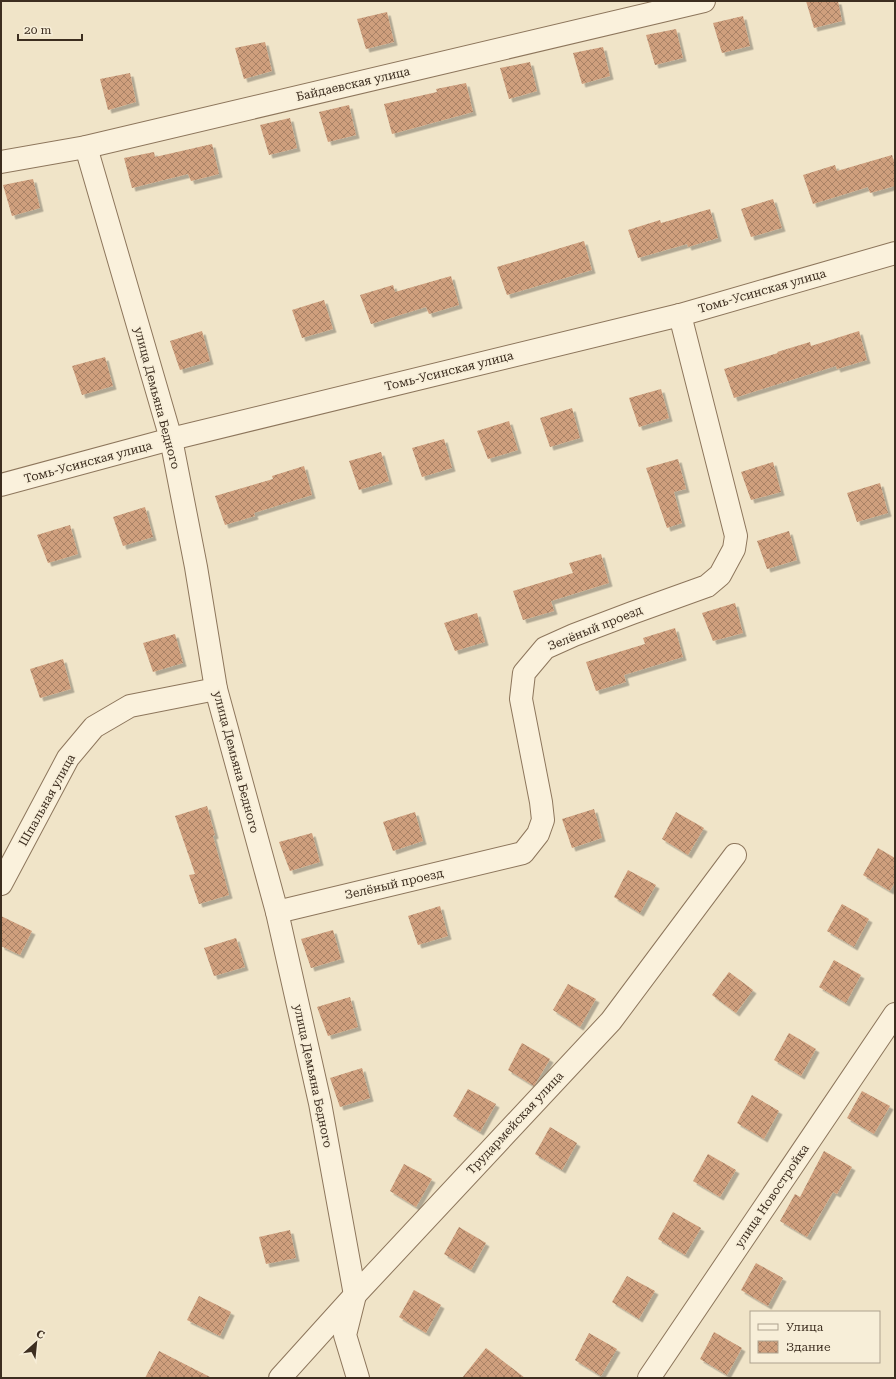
<svg xmlns="http://www.w3.org/2000/svg" width="896" height="1379" viewBox="0 0 896 1379" font-family="'Roboto Serif',serif">
<style>
.building{fill:url(#building-cross-hatch);filter:url(#shadow)}
.lines{fill:none;stroke-linecap:round;stroke-linejoin:round}
.minor-casing{stroke:#8d765c;stroke-width:24}
.minor{stroke:#faf1dc;stroke-width:22}
.labels{text-anchor:middle;stroke-width:3.5;stroke-linejoin:round;paint-order:stroke}
.street-label{font-size:12px;fill:#3d2e20;stroke:#f7eed8}
</style>
<defs>
<pattern id="building-cross-hatch" width="8" height="8" patternUnits="userSpaceOnUse"><rect width="8" height="8" fill="#cf9f7d"/><path d="M0 0l8 8M0 8l8-8" fill="none" stroke="#a98266"/></pattern>
<filter id="shadow"><feDropShadow dx="3.5" dy="3.5" stdDeviation="0" flood-color="#0004"/></filter>
</defs>
<rect width="100%" height="100%" fill="#f0e4c8"/>
<g class="building">
<path d="M 806,1 L 838,1 L 842,21 L 814,28 Z"/>
<path d="M 387,12 L 394,42 L 366,49 L 357,19 Z"/>
<path d="M 743,16 L 750,46 L 722,53 L 713,23 Z"/>
<path d="M 676,29 L 683,58 L 655,65 L 646,35 Z"/>
<path d="M 265,42 L 272,71 L 244,79 L 235,48 Z"/>
<path d="M 603,47 L 610,76 L 582,84 L 573,53 Z"/>
<path d="M 530,62 L 537,91 L 509,99 L 500,68 Z"/>
<path d="M 130,73 L 136,102 L 108,110 L 100,79 Z"/>
<path d="M 466,83 L 473,112 L 392,134 L 384,104 L 437,92 L 436,89 Z"/>
<path d="M 349,105 L 356,135 L 328,142 L 319,112 Z"/>
<path d="M 290,118 L 297,148 L 269,155 L 260,125 Z"/>
<path d="M 212,144 L 219,174 L 191,181 L 188,174 L 132,188 L 124,158 L 154,152 L 155,157 Z"/>
<path d="M 892,155 L 895,165 L 895,186 L 870,193 L 868,187 L 813,204 L 803,175 L 835,165 L 837,171 Z"/>
<path d="M 33,179 L 40,208 L 12,216 L 3,185 Z"/>
<path d="M 773,199 L 782,228 L 751,237 L 741,209 Z"/>
<path d="M 710,209 L 718,238 L 688,247 L 687,244 L 638,258 L 628,230 L 660,220 L 661,223 Z"/>
<path d="M 584,241 L 592,270 L 507,295 L 497,267 Z"/>
<path d="M 451,276 L 459,305 L 429,314 L 426,307 L 371,324 L 360,295 L 393,285 L 395,292 Z"/>
<path d="M 324,300 L 333,329 L 302,338 L 292,310 Z"/>
<path d="M 202,331 L 210,361 L 180,370 L 170,341 Z"/>
<path d="M 859,331 L 867,360 L 837,369 L 836,366 L 734,398 L 724,369 L 778,353 L 777,352 L 810,342 L 811,346 Z"/>
<path d="M 105,357 L 113,386 L 82,395 L 72,366 Z"/>
<path d="M 661,389 L 669,418 L 639,427 L 629,398 Z"/>
<path d="M 572,408 L 580,438 L 550,447 L 540,418 Z"/>
<path d="M 509,421 L 518,450 L 488,459 L 477,431 Z"/>
<path d="M 444,439 L 452,468 L 422,477 L 412,448 Z"/>
<path d="M 381,452 L 389,481 L 359,490 L 349,461 Z"/>
<path d="M 678,459 L 686,489 L 674,492 L 682,523 L 667,528 L 646,468 Z"/>
<path d="M 773,462 L 781,492 L 751,500 L 741,472 Z"/>
<path d="M 304,466 L 312,495 L 254,513 L 255,516 L 225,525 L 215,496 L 273,479 L 272,476 Z"/>
<path d="M 880,483 L 888,513 L 857,522 L 847,493 Z"/>
<path d="M 145,507 L 153,537 L 123,546 L 113,517 Z"/>
<path d="M 70,525 L 78,554 L 48,563 L 37,535 Z"/>
<path d="M 789,531 L 797,560 L 767,569 L 757,541 Z"/>
<path d="M 601,554 L 609,583 L 551,601 L 554,611 L 523,620 L 513,591 L 573,573 L 569,563 Z"/>
<path d="M 735,603 L 743,633 L 713,641 L 702,613 Z"/>
<path d="M 477,613 L 485,642 L 455,651 L 444,623 Z"/>
<path d="M 675,628 L 683,657 L 624,675 L 626,682 L 596,691 L 586,662 L 645,644 L 643,638 Z"/>
<path d="M 175,634 L 183,663 L 153,672 L 143,643 Z"/>
<path d="M 63,659 L 71,689 L 40,698 L 30,669 Z"/>
<path d="M 207,806 L 215,835 L 213,836 L 229,895 L 199,904 L 189,875 L 195,874 L 175,816 Z"/>
<path d="M 594,809 L 602,838 L 572,848 L 562,819 Z"/>
<path d="M 415,812 L 423,841 L 393,851 L 383,822 Z"/>
<path d="M 676,812 L 704,828 L 688,855 L 662,839 Z"/>
<path d="M 312,833 L 320,862 L 290,871 L 279,842 Z"/>
<path d="M 878,848 L 895,858 L 895,882 L 890,891 L 863,875 Z"/>
<path d="M 628,870 L 656,885 L 640,913 L 614,897 Z"/>
<path d="M 842,904 L 869,919 L 854,947 L 827,931 Z"/>
<path d="M 440,906 L 448,936 L 418,945 L 408,916 Z"/>
<path d="M 1,916 L 32,931 L 20,955 L 1,946 Z"/>
<path d="M 333,930 L 341,959 L 311,968 L 301,939 Z"/>
<path d="M 236,938 L 245,967 L 214,976 L 204,948 Z"/>
<path d="M 834,960 L 861,975 L 846,1003 L 819,987 Z"/>
<path d="M 729,972 L 753,990 L 736,1013 L 712,995 Z"/>
<path d="M 568,984 L 596,999 L 580,1027 L 553,1010 Z"/>
<path d="M 350,997 L 358,1027 L 328,1036 L 317,1007 Z"/>
<path d="M 789,1033 L 816,1049 L 801,1076 L 774,1060 Z"/>
<path d="M 522,1043 L 550,1059 L 534,1086 L 508,1070 Z"/>
<path d="M 362,1068 L 370,1098 L 340,1107 L 330,1078 Z"/>
<path d="M 468,1089 L 496,1104 L 480,1132 L 453,1116 Z"/>
<path d="M 862,1091 L 890,1106 L 874,1134 L 847,1118 Z"/>
<path d="M 752,1095 L 779,1111 L 764,1139 L 737,1123 Z"/>
<path d="M 550,1127 L 577,1143 L 562,1170 L 535,1154 Z"/>
<path d="M 824,1151 L 852,1167 L 837,1194 L 833,1192 L 807,1237 L 780,1221 L 795,1194 L 800,1197 Z"/>
<path d="M 708,1154 L 736,1170 L 720,1197 L 693,1181 Z"/>
<path d="M 404,1164 L 432,1179 L 416,1207 L 390,1191 Z"/>
<path d="M 673,1212 L 701,1228 L 685,1255 L 658,1239 Z"/>
<path d="M 459,1227 L 486,1243 L 471,1270 L 444,1254 Z"/>
<path d="M 290,1230 L 296,1258 L 266,1264 L 259,1237 Z"/>
<path d="M 756,1263 L 783,1278 L 768,1306 L 741,1290 Z"/>
<path d="M 627,1276 L 655,1291 L 639,1319 L 612,1302 Z"/>
<path d="M 414,1290 L 441,1305 L 426,1333 L 399,1317 Z"/>
<path d="M 199,1296 L 231,1312 L 220,1336 L 187,1320 Z"/>
<path d="M 714,1332 L 742,1348 L 727,1375 L 700,1359 Z"/>
<path d="M 589,1333 L 617,1349 L 601,1376 L 575,1360 Z"/>
<path d="M 486,1348 L 525,1378 L 462,1378 Z"/>
<path d="M 159,1351 L 212,1378 L 145,1378 Z"/>
</g>
<g class="lines">
<defs>
<g id="minor">
<path d="M 86,147 L 171,439 L 196,567 L 216,689 L 277,912 L 320,1103 L 355,1295 L 345,1335 L 358,1378"/>
<path d="M 1,162 L 86,147 L 704,1"/>
<path d="M 1,485 L 171,439 L 680,315 L 895,253"/>
<path d="M 1,884 L 68,758 L 94,727 L 130,706 L 216,689"/>
<path d="M 277,912 L 523,853 L 538,834 L 543,820 L 541,802 L 521,699 L 524,673 L 545,648 L 574,635 L 632,613 L 707,586 L 720,575 L 734,549 L 736,536 L 680,315"/>
<path d="M 280,1378 L 355,1295 L 611,1021 L 735,855"/>
<path d="M 649,1378 L 895,1014"/>
</g>
</defs>
<use href="#minor" class="minor-casing"/>
<use href="#minor" class="minor"/>
</g>
<g class="labels">
<g class="street-label">
<text transform="translate(353 84) rotate(-13)" y="4">Байдаевская улица</text>
<text transform="translate(762 291) rotate(-16)" y="4">Томь-Усинская улица</text>
<text transform="translate(449 371) rotate(-14)" y="4">Томь-Усинская улица</text>
<text transform="translate(157 398) rotate(75)" y="4">улица Демьяна Бедного</text>
<text transform="translate(88 462) rotate(-15)" y="4">Томь-Усинская улица</text>
<text transform="translate(595 628) rotate(-22)" y="4">Зелёный проезд</text>
<text transform="translate(236 762) rotate(75)" y="4">улица Демьяна Бедного</text>
<text transform="translate(47 800) rotate(-61)" y="4">Шпальная улица</text>
<text transform="translate(394 884) rotate(-13)" y="4">Зелёный проезд</text>
<text transform="translate(313 1076) rotate(78)" y="4">улица Демьяна Бедного</text>
<text transform="translate(515 1123) rotate(-47)" y="4">Трудармейская улица</text>
<text transform="translate(772 1196) rotate(-56)" y="4">улица Новостройка</text>
</g>
</g>
<rect width="896" height="1379" fill="none" stroke="#3d2e20" stroke-width="4"/>
<rect x="750" y="1311" width="130" height="52" fill="#f7eed8" stroke="#ada18e"/>
<rect x="758" y="1324" width="20" height="6" fill="#faf1dc" stroke="#ada18e"/>
<text x="786" y="1331" font-size="12" fill="#3d2e20">Улица</text>
<rect x="758" y="1341" width="20" height="12" fill="url(#building-cross-hatch)" stroke="#ada18e"/>
<text x="786" y="1351" font-size="12" fill="#3d2e20">Здание</text>
<g transform="translate(36 1343) rotate(27)" stroke="#f7eed8" stroke-width="3" paint-order="stroke">
<path d="M0-3L7 15L0 10L-7 15Z" fill="#3d2e20"/>
<text y="-6" font-size="11" font-weight="bold" text-anchor="middle" fill="#3d2e20">С</text>
</g>
<path d="M18 34v6h64v-6" fill="none" stroke="#3d2e20" stroke-width="2"/>
<text x="24" y="34" font-size="12" fill="#3d2e20" stroke="#f7eed8" stroke-width="3" paint-order="stroke">20 m</text>
</svg>
